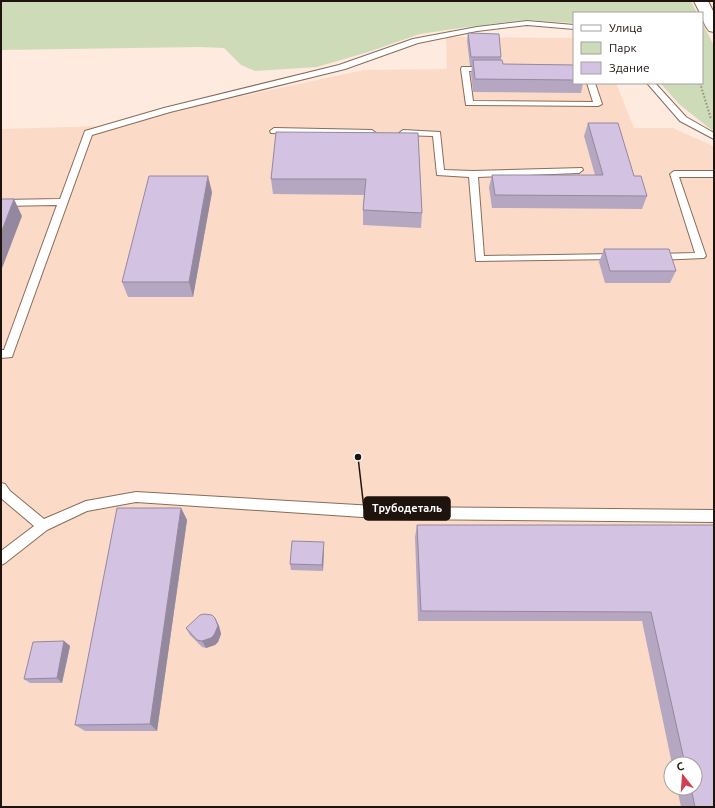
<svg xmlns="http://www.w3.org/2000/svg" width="715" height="808" viewBox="0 0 715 808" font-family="Ubuntu,sans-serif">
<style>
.built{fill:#fbdbc7;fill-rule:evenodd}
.green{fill:#cedbb9}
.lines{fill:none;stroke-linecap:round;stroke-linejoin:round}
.lane-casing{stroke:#886c59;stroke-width:2}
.secondary-casing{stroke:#886c59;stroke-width:2}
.path{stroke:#98887e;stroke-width:2;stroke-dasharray:1.5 2;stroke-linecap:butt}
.lane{fill:#fff;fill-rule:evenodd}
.secondary{fill:#fff;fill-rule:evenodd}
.wall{fill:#b5a7c2}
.shaded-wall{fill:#94889e}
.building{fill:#d3c2e1;stroke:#94889e}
.leader{fill:none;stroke:#1f140d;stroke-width:1.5}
.callout-dot{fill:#1f140d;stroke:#fff;stroke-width:1.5}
.callout{fill:#1f140d;stroke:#1f140d;stroke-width:1.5}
.callout-label{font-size:11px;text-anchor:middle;font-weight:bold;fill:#fff}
</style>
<rect width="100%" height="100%" fill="#feeade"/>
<path class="built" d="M 446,37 L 574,38 L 574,83 L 616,83 L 634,128 L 673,128 L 713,146 L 714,149 L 714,807 L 1,807 L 1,129 L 103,126 L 364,70 L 447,69 ZM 671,764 L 695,764 L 695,788 L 671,788 Z"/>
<g class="green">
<path d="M 1,1 L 691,1 L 697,13 L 574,13 L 574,23 L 524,20 L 460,28 L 420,34 L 368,52 L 317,67 L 255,71 L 241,65 L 224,48 L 199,47 L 1,50 Z"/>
<path d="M 702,22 L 714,46 L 714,132 L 679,104 L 660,83 L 702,83 Z"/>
</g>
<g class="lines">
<defs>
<g id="lane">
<path d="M 527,21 L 574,25 L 574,29 L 527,25 L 477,31 L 418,43 L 345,69 L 170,112 L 92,135 L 13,354 L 12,357 L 1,358 L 1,350 L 4,350 L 57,205 L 1,206 L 1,200 L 60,199 L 85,131 L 164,108 L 339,65 L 413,39 L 477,27 Z"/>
<path d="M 462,67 L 485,67 L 489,69 L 485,71 L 469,71 L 473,101 L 593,102 L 587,83 L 595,83 L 602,104 L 598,106 L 466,105 L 461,69 Z"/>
<path d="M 647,83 L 655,83 L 686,117 L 714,133 L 714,139 L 680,121 Z"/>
<path d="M 274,128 L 372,130 L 376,133 L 372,136 L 271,133 L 270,131 Z"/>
<path d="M 403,130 L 440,132 L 444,170 L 473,171 L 582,168 L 583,170 L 579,173 L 478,177 L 484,256 L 615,254 L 618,255 L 620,257 L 618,259 L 476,261 L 469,177 L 437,175 L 433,136 L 400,135 L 399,133 Z"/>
<path d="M 674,171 L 714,171 L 714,177 L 679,177 L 706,256 L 704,258 L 656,260 L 651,257 L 656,254 L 695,253 L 670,174 Z"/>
<path d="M 1,483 L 5,484 L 10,491 L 44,519 L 86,501 L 136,492 L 392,507 L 714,510 L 714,522 L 392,519 L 136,502 L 87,511 L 47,530 L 5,563 L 1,565 L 1,551 L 34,526 L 2,499 Z"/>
</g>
<path id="secondary" d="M 694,1 L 708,1 L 714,13 L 714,32 L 709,31 C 705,26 702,20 702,13 L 700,13 Z"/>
</defs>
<use href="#lane" class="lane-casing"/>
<use href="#secondary" class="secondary-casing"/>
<path class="path" d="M 700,83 L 711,119"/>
<use href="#lane" class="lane"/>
<use href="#secondary" class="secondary"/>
</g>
<g class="wall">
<path d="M 468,33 L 501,57 L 501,60 L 503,64 L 574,65 L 574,83 L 583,83 L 581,93 L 473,92 L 471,73 L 472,66 L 470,66 L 467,41 Z"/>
<path d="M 588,123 L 634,176 L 647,196 L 642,209 L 492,208 L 489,187 L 492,175 L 595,175 L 584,136 Z"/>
<path d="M 418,133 L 422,213 L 421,228 L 363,225 L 363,210 L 364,195 L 273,194 L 271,179 Z"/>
<path d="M 212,192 L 193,297 L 128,297 L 122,282 Z"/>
<path d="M 604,249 L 676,271 L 670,283 L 605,283 L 599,262 Z"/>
<path d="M 181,508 L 187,520 L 157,731 L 85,731 L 75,725 Z"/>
<path d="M 417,525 L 714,525 L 714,807 L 681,807 L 677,788 L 695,788 L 695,764 L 672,764 L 642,621 L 418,621 L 415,537 Z"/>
<path d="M 324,548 L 323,571 L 291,570 L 290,564 Z"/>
<path d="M 215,618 L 219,626 L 221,634 L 218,642 L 215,645 L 206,648 L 202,647 L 190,635 L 186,628 Z"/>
<path d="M 64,641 L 70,646 L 62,683 L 30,683 L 24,679 Z"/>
</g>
<g class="shaded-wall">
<path d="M 208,176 L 212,192 L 193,297 L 189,282 Z"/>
<path d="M 14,199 L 22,216 L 1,271 L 1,233 Z"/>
<path d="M 181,508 L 187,520 L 157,731 L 150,724 Z"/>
<path d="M 324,542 L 324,548 L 323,571 L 322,565 Z"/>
<path d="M 215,618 L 219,626 L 221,634 L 218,642 L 215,645 L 206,648 L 202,641 Z"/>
<path d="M 64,641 L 70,646 L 62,683 L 57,678 Z"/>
</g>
<g class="building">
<path d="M 468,33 L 499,34 L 501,57 L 471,57 Z"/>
<path d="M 473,60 L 502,60 L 503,64 L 574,65 L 574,80 L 475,79 Z"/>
<path d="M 588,123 L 618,123 L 634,176 L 641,176 L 647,196 L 495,195 L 492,175 L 603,175 Z"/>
<path d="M 276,132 L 418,133 L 422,213 L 363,210 L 366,179 L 271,179 Z"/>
<path d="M 149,176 L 208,176 L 189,282 L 122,282 Z"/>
<path d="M 1,199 L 14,199 L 1,233 Z"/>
<path d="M 604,249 L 669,249 L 676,271 L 610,271 Z"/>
<path d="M 117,508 L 181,508 L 150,724 L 75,725 Z"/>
<path d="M 417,525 L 714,525 L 714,807 L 695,807 L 691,788 L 695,788 L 695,764 L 685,764 L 651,612 L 421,611 Z"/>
<path d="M 292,541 L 324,542 L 322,565 L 290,564 Z"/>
<path d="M 204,614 L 212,615 L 215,618 L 218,626 L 214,635 L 211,638 L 202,641 L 197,640 L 186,628 L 200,615 Z"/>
<path d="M 64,641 L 57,678 L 24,679 L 33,642 Z"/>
</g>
<path class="leader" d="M358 457L364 509"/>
<circle class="callout-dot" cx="358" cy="457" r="4"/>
<rect class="callout" x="364" y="497" width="86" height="23" rx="4"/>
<g class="callout-label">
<text x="407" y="512">Трубодеталь</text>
</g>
<rect width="715" height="808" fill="none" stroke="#1f140d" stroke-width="4"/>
<rect x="573" y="12" width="130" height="72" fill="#ffffff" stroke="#a5a19e"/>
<rect x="581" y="25" width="20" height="6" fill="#ffffff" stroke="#a5a19e"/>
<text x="609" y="32" font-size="12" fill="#1f140d">Улица</text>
<rect x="581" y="42" width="20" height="12" fill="#cedbb9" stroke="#a5a19e"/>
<text x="609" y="52" font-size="12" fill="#1f140d">Парк</text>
<rect x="581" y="62" width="20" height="12" fill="#d3c2e1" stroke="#a5a19e"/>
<text x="609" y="72" font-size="12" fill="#1f140d">Здание</text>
<g transform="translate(683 776) rotate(343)"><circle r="19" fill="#ffffff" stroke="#a5a19e"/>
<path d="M0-3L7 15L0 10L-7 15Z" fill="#d04050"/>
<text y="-6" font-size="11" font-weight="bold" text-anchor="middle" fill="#1f140d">С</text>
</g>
</svg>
